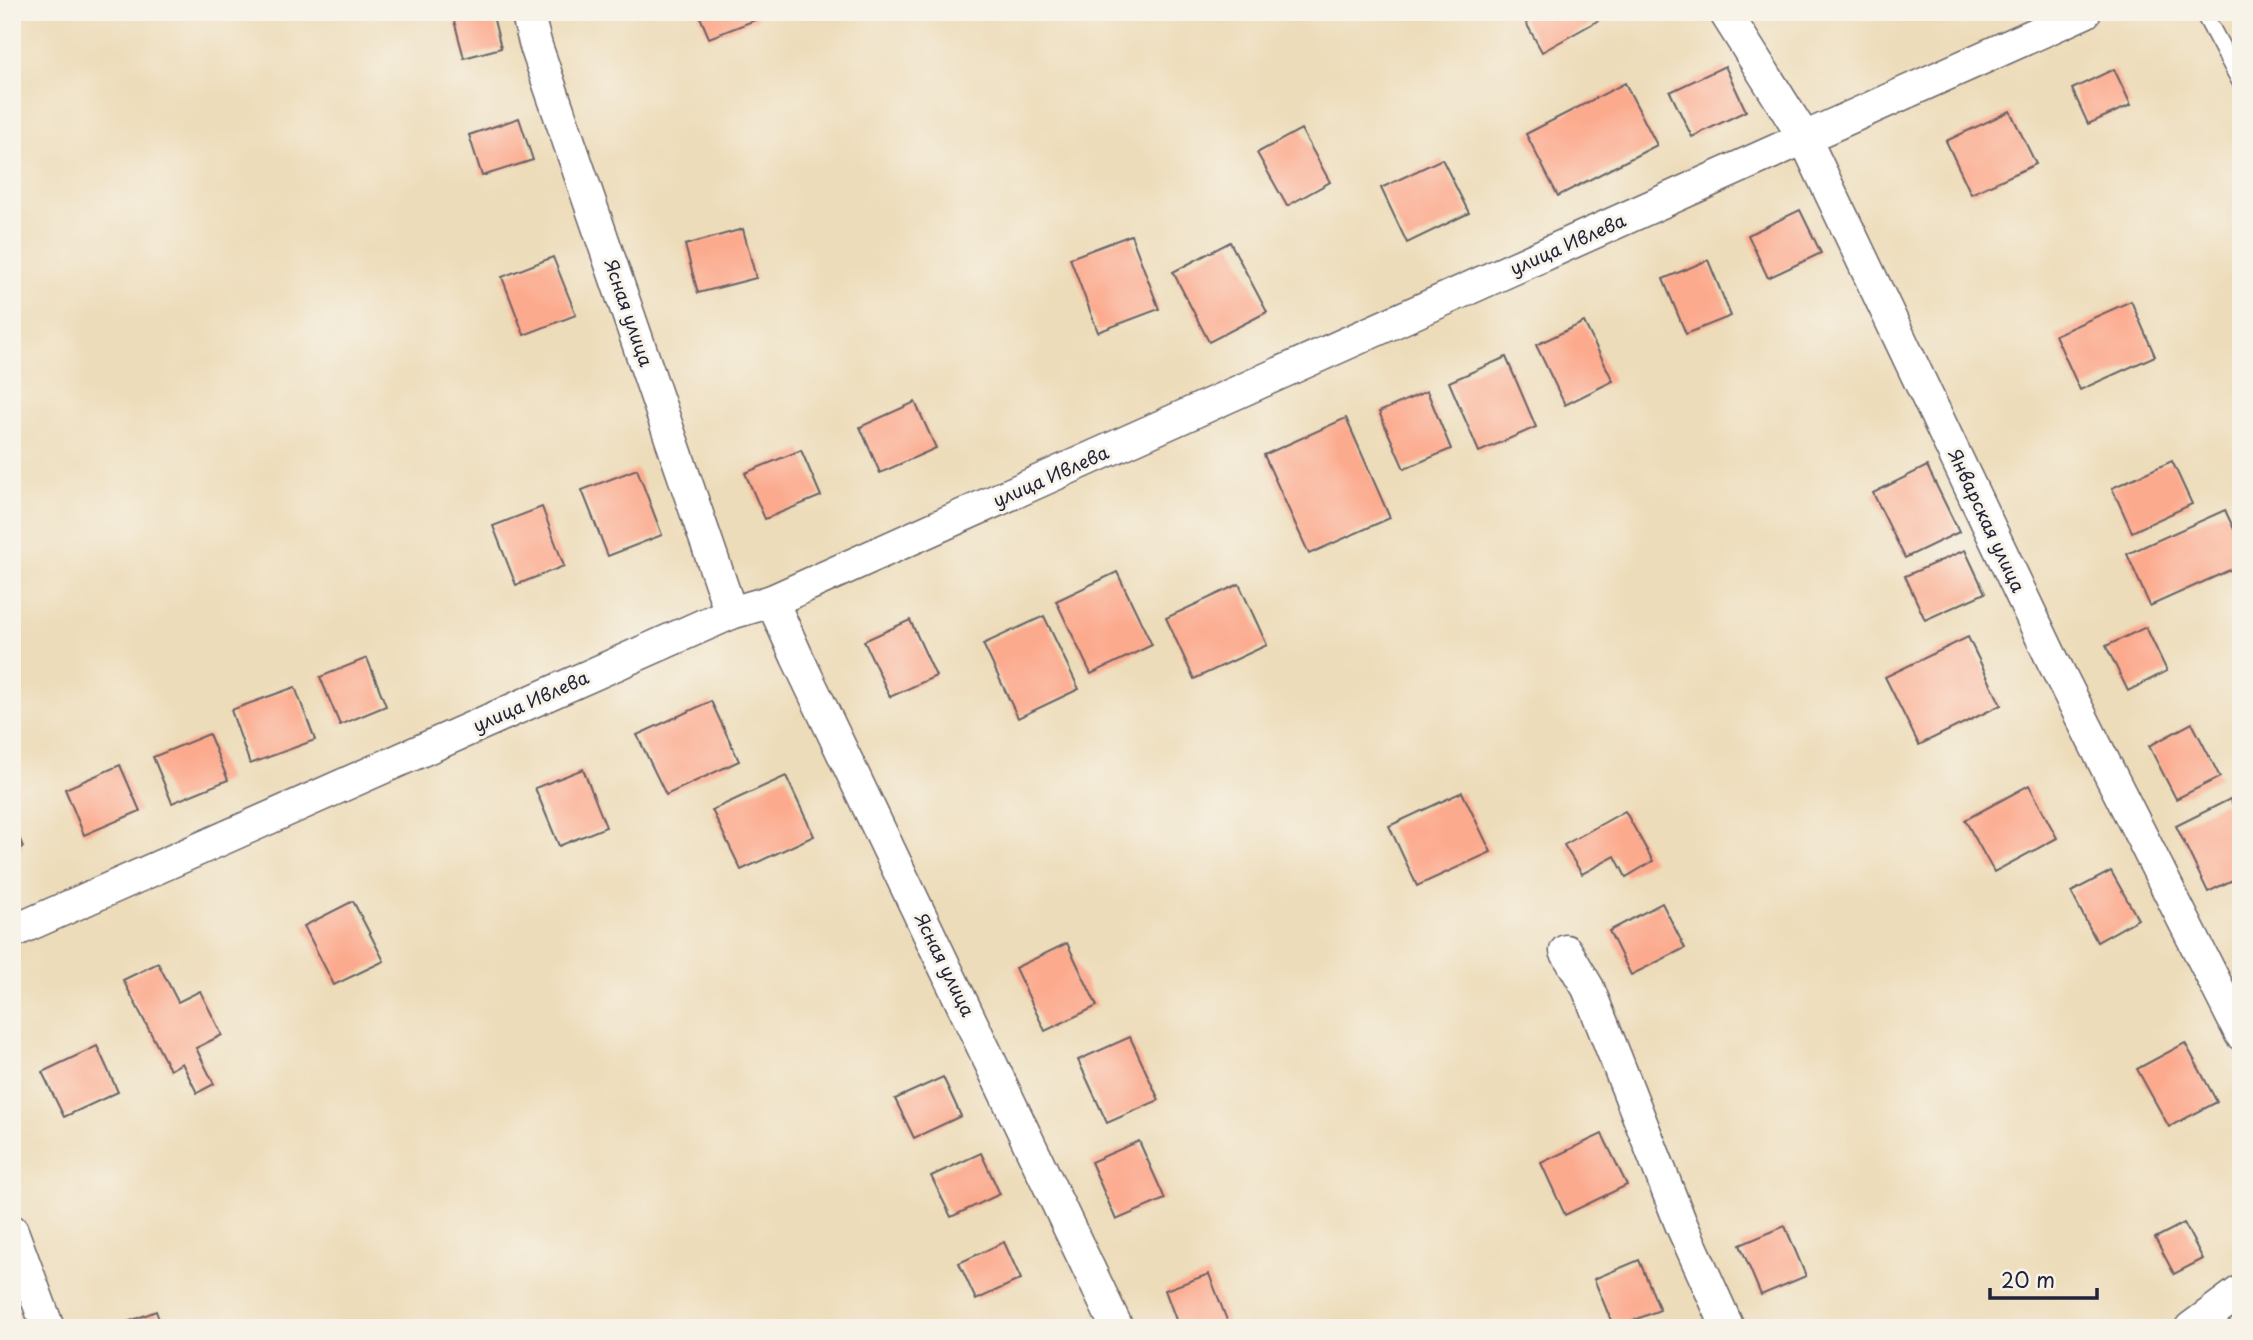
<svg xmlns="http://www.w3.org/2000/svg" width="2253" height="1340" viewBox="0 0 2253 1340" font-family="'Playpen Sans',sans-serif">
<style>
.building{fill:#fcaa8e}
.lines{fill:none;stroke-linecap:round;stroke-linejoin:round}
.service-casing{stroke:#696367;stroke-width:19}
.minor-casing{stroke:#696367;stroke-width:35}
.service{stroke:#fff;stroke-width:16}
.minor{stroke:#fff;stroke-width:32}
.labels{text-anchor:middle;stroke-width:6;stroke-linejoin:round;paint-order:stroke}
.street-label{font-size:18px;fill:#22223b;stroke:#f7f3e8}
</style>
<rect width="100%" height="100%" fill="#f7f3e8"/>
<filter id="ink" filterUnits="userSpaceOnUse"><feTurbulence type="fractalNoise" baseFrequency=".0143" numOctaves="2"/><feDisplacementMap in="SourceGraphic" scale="14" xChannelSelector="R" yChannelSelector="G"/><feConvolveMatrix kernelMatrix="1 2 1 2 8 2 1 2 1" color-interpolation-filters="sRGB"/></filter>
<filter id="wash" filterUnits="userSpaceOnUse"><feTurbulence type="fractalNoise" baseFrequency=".00686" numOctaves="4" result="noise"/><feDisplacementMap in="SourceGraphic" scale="28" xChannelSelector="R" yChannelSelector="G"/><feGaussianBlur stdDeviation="1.57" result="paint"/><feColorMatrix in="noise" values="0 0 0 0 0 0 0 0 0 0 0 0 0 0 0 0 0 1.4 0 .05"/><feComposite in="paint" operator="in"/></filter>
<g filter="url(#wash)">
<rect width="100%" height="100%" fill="#eddcb9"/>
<g id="blocks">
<g class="building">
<path d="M 492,12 L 501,48 L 464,58 L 452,13 Z"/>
<path d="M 698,12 L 755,12 L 758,19 L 709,38 Z"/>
<path d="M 1520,12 L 1613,12 L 1542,52 Z"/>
<path d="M 1725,66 L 1746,111 L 1692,137 L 1670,92 Z"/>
<path d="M 2114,69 L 2131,105 L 2088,124 L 2072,89 Z"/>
<path d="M 1625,83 L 1657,145 L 1558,196 L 1526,134 Z"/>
<path d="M 2010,111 L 2036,164 L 1971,194 L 1946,141 Z"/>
<path d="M 519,118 L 533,160 L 482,176 L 469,135 Z"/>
<path d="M 1301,129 L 1330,182 L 1287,206 L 1257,153 Z"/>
<path d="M 1442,159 L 1469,213 L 1407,243 L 1381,188 Z"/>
<path d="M 1800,210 L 1821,253 L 1768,278 L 1748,235 Z"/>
<path d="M 743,229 L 756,278 L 698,293 L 685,245 Z"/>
<path d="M 1131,235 L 1159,309 L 1098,332 L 1070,258 Z"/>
<path d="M 1230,242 L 1267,312 L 1209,342 L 1173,272 Z"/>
<path d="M 553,257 L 576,315 L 524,335 L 502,277 Z"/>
<path d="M 1708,260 L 1731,316 L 1686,334 L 1663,279 Z"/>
<path d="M 2131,301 L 2155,356 L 2080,390 L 2055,335 Z"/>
<path d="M 1584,322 L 1613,381 L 1565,405 L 1536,345 Z"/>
<path d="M 1506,357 L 1536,427 L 1479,452 L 1449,382 Z"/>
<path d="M 1427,391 L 1451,449 L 1404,469 L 1379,412 Z"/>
<path d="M 915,402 L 936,448 L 880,473 L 860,427 Z"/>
<path d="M 1346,418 L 1390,518 L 1309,554 L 1264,455 Z"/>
<path d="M 801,450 L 821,496 L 765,519 L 745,473 Z"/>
<path d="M 2172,461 L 2192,504 L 2132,532 L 2112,488 Z"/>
<path d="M 1927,466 L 1959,532 L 1905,558 L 1873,493 Z"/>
<path d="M 637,469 L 662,535 L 608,556 L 582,490 Z"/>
<path d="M 542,507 L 564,566 L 516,585 L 493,526 Z"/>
<path d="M 2225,510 L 2241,544 L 2241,565 L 2150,606 L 2127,554 Z"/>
<path d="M 1965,550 L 1985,593 L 1925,620 L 1905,576 Z"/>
<path d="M 1117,572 L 1152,645 L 1091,674 L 1056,601 Z"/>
<path d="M 1239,584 L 1267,645 L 1194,679 L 1166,618 Z"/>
<path d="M 1044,616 L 1079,689 L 1018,718 L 983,644 Z"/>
<path d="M 910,620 L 936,676 L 890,697 L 864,641 Z"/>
<path d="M 2146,627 L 2167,671 L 2128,691 L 2106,646 Z"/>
<path d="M 1968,637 L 2001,705 L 1919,745 L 1885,677 Z"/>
<path d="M 367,658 L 386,706 L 340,725 L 320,677 Z"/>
<path d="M 295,687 L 315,740 L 250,764 L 231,710 Z"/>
<path d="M 711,701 L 739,761 L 666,795 L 637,735 Z"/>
<path d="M 2192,723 L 2220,777 L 2176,799 L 2149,746 Z"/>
<path d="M 209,734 L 228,780 L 172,803 L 153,757 Z"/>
<path d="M 120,765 L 140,811 L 84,835 L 65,789 Z"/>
<path d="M 583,769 L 606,827 L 559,846 L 535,788 Z"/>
<path d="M 786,776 L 814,836 L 741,870 L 712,810 Z"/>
<path d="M 2029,785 L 2057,838 L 1994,872 L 1965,820 Z"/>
<path d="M 1462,792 L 1491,852 L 1417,886 L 1389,826 Z"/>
<path d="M 2230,799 L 2241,821 L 2241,876 L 2208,892 L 2176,826 Z"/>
<path d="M 1625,811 L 1653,861 L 1626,877 L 1615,856 L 1582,874 L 1564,845 Z"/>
<path d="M 12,820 L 23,847 L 12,851 Z"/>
<path d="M 2111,871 L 2138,919 L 2097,942 L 2071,892 Z"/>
<path d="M 353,901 L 384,961 L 334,985 L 304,926 Z"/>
<path d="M 1662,903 L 1685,948 L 1631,975 L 1609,931 Z"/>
<path d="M 1067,943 L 1097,1006 L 1045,1031 L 1015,968 Z"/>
<path d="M 158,963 L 178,1002 L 200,991 L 222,1035 L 196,1048 L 214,1084 L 197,1093 L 182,1063 L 170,1070 L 123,980 Z"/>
<path d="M 1130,1037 L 1159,1100 L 1107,1123 L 1078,1060 Z"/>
<path d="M 2185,1043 L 2217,1102 L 2169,1127 L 2137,1069 Z"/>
<path d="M 97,1046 L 118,1092 L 64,1117 L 42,1072 Z"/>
<path d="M 943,1077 L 961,1116 L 914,1138 L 895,1099 Z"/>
<path d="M 1602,1134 L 1627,1185 L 1565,1215 L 1541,1163 Z"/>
<path d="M 1139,1141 L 1165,1199 L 1116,1220 L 1091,1162 Z"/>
<path d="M 981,1153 L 1000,1194 L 951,1217 L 931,1176 Z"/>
<path d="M 2184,1223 L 2203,1259 L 2174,1274 L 2155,1238 Z"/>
<path d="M 1785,1226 L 1806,1276 L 1761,1295 L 1740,1245 Z"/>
<path d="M 1004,1242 L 1021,1279 L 976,1300 L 959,1263 Z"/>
<path d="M 1639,1260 L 1660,1310 L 1614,1328 L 1594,1279 Z"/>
<path d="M 1209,1274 L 1230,1328 L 1179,1328 L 1165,1290 Z"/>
<path d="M 156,1311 L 162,1328 L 112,1328 Z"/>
</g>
</g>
</g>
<g filter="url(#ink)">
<use href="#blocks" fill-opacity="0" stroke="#696367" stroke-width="2"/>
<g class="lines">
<defs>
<path id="service" d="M 2203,12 L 2241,83"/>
<g id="minor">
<path d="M 527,12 L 536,46 L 731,613"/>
<path d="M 1725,12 L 1805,139 L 2050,655 L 2241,1034"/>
<path d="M 772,601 L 797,657 L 1117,1328"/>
<path d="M 12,932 L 731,613 L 772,601 L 2085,12"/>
<path d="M 1566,951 L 1588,988 L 1681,1224 L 1728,1328"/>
<path d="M 12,1231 L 48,1328"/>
<path d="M 2191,1328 L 2241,1291"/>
</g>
</defs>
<use href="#service" class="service-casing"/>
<use href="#minor" class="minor-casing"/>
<use href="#service" class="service"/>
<use href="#minor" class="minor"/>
</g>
</g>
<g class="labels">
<g class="street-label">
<text transform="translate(1568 245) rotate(-24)" y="6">улица Ивлева</text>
<text transform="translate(628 313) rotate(71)" y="6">Ясная улица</text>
<text transform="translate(1051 477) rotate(-24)" y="6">улица Ивлева</text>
<text transform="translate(1986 521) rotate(65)" y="6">Январская улица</text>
<text transform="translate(531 702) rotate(-24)" y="6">улица Ивлева</text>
<text transform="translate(944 965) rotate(64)" y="6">Ясная улица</text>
</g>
</g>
<rect width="2253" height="1340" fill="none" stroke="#f7f3e8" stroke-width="42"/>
<path d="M1990 1288v10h107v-10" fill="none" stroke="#22223b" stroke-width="3.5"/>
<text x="2001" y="1288" font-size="21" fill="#22223b" stroke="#f7f3e8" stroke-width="5" paint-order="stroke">20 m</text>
</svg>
